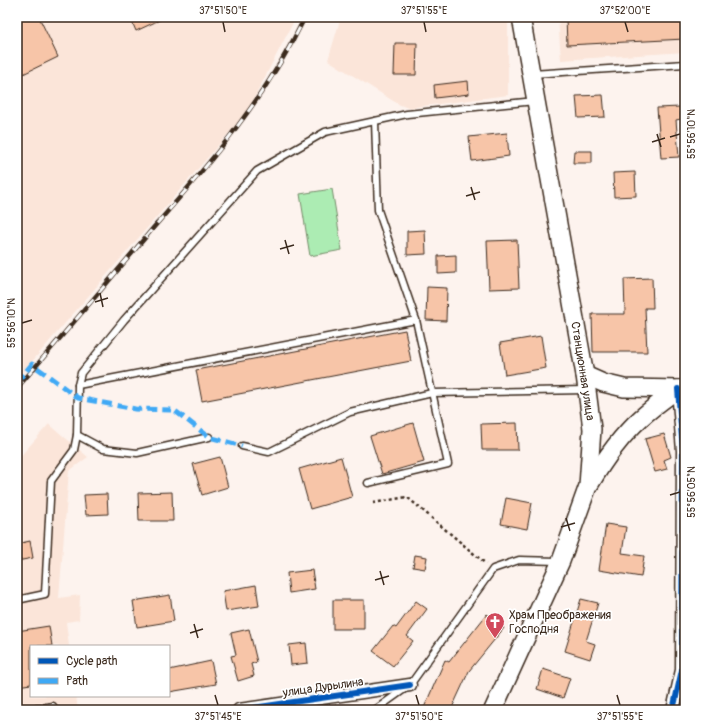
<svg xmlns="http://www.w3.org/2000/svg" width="702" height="727" viewBox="0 0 702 727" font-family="Pangolin,sans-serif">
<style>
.built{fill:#fbe5d9}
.green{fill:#acecb3;stroke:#748b68}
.building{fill:#f7c5a8;stroke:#3b2a1e}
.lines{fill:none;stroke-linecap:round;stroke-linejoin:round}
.lane-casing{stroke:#3b2a1e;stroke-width:9}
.street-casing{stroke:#3b2a1e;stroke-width:15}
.secondary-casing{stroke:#3b2a1e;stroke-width:20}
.path{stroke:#3b2a1e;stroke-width:2.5;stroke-dasharray:3 3;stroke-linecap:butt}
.lane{stroke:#fff;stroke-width:6}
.street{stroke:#fff;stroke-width:12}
.secondary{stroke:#fff;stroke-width:17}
.rail-casing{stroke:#3b2a1e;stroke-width:4.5}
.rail{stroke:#fff;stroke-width:3;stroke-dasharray:9;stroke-linecap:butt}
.quiet{stroke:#3fa9f5;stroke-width:5;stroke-dasharray:10 5;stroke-linecap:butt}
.cycleway-casing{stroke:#fff;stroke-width:8}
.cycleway{stroke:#0057b8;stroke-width:6}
.ticks{fill:none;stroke:#3b2a1e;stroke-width:1.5}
.labels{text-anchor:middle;stroke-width:3.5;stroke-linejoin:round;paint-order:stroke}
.street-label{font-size:12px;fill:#3b2a1e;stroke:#fff}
.poi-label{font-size:12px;fill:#3b2a1e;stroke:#fff;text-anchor:start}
.neatline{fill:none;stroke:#3b2a1e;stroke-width:1.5}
.ticks-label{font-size:10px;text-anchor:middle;fill:#3b2a1e}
</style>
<rect width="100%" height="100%" fill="#fdf3ee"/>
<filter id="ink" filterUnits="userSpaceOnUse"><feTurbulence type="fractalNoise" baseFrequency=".025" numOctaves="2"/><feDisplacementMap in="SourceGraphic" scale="8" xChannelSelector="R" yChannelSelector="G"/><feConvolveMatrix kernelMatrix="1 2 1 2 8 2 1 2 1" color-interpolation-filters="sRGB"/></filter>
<g filter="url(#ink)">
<g class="built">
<path d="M 17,17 L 296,17 L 247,112 L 17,379 Z"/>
<path d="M 341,17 L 508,17 L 508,95 L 408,108 L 398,104 L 328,60 Z"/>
<path d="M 558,17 L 685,17 L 685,52 L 561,60 Z"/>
<path d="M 49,424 L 88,457 L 69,471 L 59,598 L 80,595 L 79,620 L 66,622 L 69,646 L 31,646 L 31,696 L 76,696 L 78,710 L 17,710 L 17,460 Z"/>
</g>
<path class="green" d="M 332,189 L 342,250 L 310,256 L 300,194 Z"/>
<g class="building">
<path d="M 17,17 L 39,17 L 58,57 L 17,77 Z"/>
<path d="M 130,17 L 166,17 L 136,31 Z"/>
<path d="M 566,17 L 685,17 L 685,39 L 567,45 Z"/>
<path d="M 395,43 L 417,43 L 416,75 L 394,75 Z"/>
<path d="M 468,81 L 469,94 L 435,98 L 434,85 Z"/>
<path d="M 603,95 L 605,117 L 578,118 L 576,96 Z"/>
<path d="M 680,107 L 681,119 L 676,120 L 679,157 L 661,158 L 657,108 Z"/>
<path d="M 507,133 L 509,156 L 472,161 L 469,137 Z"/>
<path d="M 574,151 L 592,151 L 592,163 L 573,163 Z"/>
<path d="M 635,172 L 636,196 L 614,197 L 613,173 Z"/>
<path d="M 425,230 L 426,254 L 407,255 L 407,231 Z"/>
<path d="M 517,240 L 519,288 L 489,289 L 487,241 Z"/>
<path d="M 456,255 L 456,273 L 438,274 L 438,256 Z"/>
<path d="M 652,278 L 653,308 L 645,308 L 647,352 L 593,352 L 592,314 L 625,314 L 624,279 Z"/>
<path d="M 427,287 L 447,288 L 446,321 L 426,320 Z"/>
<path d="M 405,330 L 411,361 L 202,401 L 196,370 Z"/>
<path d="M 541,336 L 546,368 L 505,375 L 500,343 Z"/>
<path d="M 413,423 L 424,462 L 382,474 L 370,436 Z"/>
<path d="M 517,423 L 518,450 L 482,450 L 481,424 Z"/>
<path d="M 664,434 L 671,457 L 664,460 L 667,469 L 655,472 L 645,439 Z"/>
<path d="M 220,457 L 228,487 L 202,495 L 193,464 Z"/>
<path d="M 341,457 L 352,497 L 310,509 L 299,469 Z"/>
<path d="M 172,492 L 173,521 L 139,521 L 138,493 Z"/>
<path d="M 107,494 L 108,514 L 86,515 L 84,495 Z"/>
<path d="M 506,498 L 532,503 L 527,529 L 501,524 Z"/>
<path d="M 606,524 L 626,527 L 622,553 L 644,556 L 641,577 L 599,570 Z"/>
<path d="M 30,541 L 33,558 L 17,561 L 17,544 Z"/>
<path d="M 415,555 L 427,557 L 425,569 L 413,567 Z"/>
<path d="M 312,570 L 315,589 L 289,593 L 287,573 Z"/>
<path d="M 256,585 L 259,606 L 226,611 L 223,591 Z"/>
<path d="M 170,595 L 174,621 L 137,627 L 133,601 Z"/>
<path d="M 581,599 L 598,603 L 586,641 L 595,644 L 590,659 L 565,651 Z"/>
<rect x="333" y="600" width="31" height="29"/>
<path d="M 416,601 L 427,609 L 407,636 L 413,641 L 393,666 L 373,651 L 393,626 L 396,628 Z"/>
<path d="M 487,614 L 504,628 L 469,671 L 451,710 L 423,710 L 445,660 L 449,662 Z"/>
<path d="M 49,626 L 52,646 L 31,646 L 31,684 L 17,686 L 17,631 Z"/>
<path d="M 249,629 L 257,662 L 251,664 L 254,676 L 238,681 L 231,656 L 236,655 L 231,633 Z"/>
<path d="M 306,643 L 308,663 L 291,665 L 289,645 Z"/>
<path d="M 211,661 L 216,684 L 169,692 L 169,670 Z"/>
<path d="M 543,669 L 570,678 L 563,698 L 537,689 Z"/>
</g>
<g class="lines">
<defs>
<g id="lane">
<path d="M 532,74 L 685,64"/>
<path d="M 78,385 L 416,320"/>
<path d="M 77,435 L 103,449 L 137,453 L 209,437"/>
<path d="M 242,446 L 269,452 L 350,412 L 432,393 L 586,390"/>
<path d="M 368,483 L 448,464 L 416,320 L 378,210 L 375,121"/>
<path d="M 17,600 L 45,594 L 51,481 L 74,450 L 77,435 L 78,385 L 81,373 L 124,320 L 257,171 L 325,132 L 407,114 L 535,101"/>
<path d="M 28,710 L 53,706 L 55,710"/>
<path d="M 375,710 L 410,685 L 493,569 L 519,560 L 558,561"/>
</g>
<g id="street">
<path d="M 239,710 L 410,685"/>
<path d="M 673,710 L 682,670 L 683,451 L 678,389"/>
</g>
<g id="secondary">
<path d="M 585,375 L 603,383 L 624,388 L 681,389"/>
<path d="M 590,484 C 604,460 620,437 641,418 C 653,407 666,398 678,389"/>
<path d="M 493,710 L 561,561 L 588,486 L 592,429 L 585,375 L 521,17"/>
</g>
</defs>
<use href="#lane" class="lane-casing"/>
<use href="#street" class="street-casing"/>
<use href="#secondary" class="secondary-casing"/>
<path class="path" d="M 373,503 L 407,497 L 486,564"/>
<use href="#lane" class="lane"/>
<use href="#street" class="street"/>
<use href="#secondary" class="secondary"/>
<defs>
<path id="rail" d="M 17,388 C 63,335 109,281 154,227 C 211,162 267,96 305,17"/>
</defs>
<use href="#rail" class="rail-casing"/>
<use href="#rail" class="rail"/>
<path class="quiet" d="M 17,382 L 32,364 L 78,398 L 135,409 L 174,410 L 209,437 L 242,446"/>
<defs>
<g id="cycleway">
<path d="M 239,710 L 410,685"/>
<path d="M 673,710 L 682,670 L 683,451 L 678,389"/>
</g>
</defs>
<use href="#cycleway" class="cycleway-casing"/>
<use href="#cycleway" class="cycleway"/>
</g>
</g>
<path class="ticks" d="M 223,22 L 225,32M 424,22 L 426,32M 625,22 L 628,32M 657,134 L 661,147M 670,137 L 680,134M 652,142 L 665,138M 471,187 L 475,200M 466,196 L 480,192M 285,240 L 289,254M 280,249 L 294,245M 100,293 L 103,307M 95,302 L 108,298M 22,323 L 32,320M 670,495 L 680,492M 566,518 L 570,531M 561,527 L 575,523M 380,571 L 384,585M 375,580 L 389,576M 194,624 L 198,638M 190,633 L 203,629M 215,695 L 218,705M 416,695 L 419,705M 617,695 L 620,705"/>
<defs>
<symbol id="church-pin" viewBox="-11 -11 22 30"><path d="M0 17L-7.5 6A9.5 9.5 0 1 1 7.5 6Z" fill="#d1495b" stroke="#fff"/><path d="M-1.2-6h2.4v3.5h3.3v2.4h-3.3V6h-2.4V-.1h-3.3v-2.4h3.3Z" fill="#fff"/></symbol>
</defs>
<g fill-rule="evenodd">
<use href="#church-pin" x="484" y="611" width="22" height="30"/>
</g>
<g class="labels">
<g class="street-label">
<text transform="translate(583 371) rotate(81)" y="4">Станционная улица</text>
<text transform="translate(323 687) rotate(-8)" y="4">улица Дурылина</text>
</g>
<g class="poi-label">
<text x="509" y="619">Храм Преображения<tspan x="509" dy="14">Господня</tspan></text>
</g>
</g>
<rect width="702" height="727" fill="none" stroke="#fff" stroke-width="44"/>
<rect x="30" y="645" width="140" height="52" fill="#ffffff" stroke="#b1aaa5"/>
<rect x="38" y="658" width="20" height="6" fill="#0057b8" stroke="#b1aaa5"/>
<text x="66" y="665" font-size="12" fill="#3b2a1e">Cycle path</text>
<rect x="38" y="678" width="20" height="6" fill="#3fa9f5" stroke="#b1aaa5"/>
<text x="66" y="685" font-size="12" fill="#3b2a1e">Path</text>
<rect x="22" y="22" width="658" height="683" class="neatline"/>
<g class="ticks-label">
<text x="223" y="14">37°51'50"E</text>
<text x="424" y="14">37°51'55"E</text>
<text x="625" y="14">37°52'00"E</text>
<text transform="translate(691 134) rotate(-90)" y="4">55°56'10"N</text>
<text transform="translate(11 323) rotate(-90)" y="4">55°56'10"N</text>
<text transform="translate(691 492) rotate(-90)" y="4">55°56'05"N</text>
<text x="218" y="720">37°51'45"E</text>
<text x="419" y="720">37°51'50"E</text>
<text x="620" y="720">37°51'55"E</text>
</g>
</svg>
